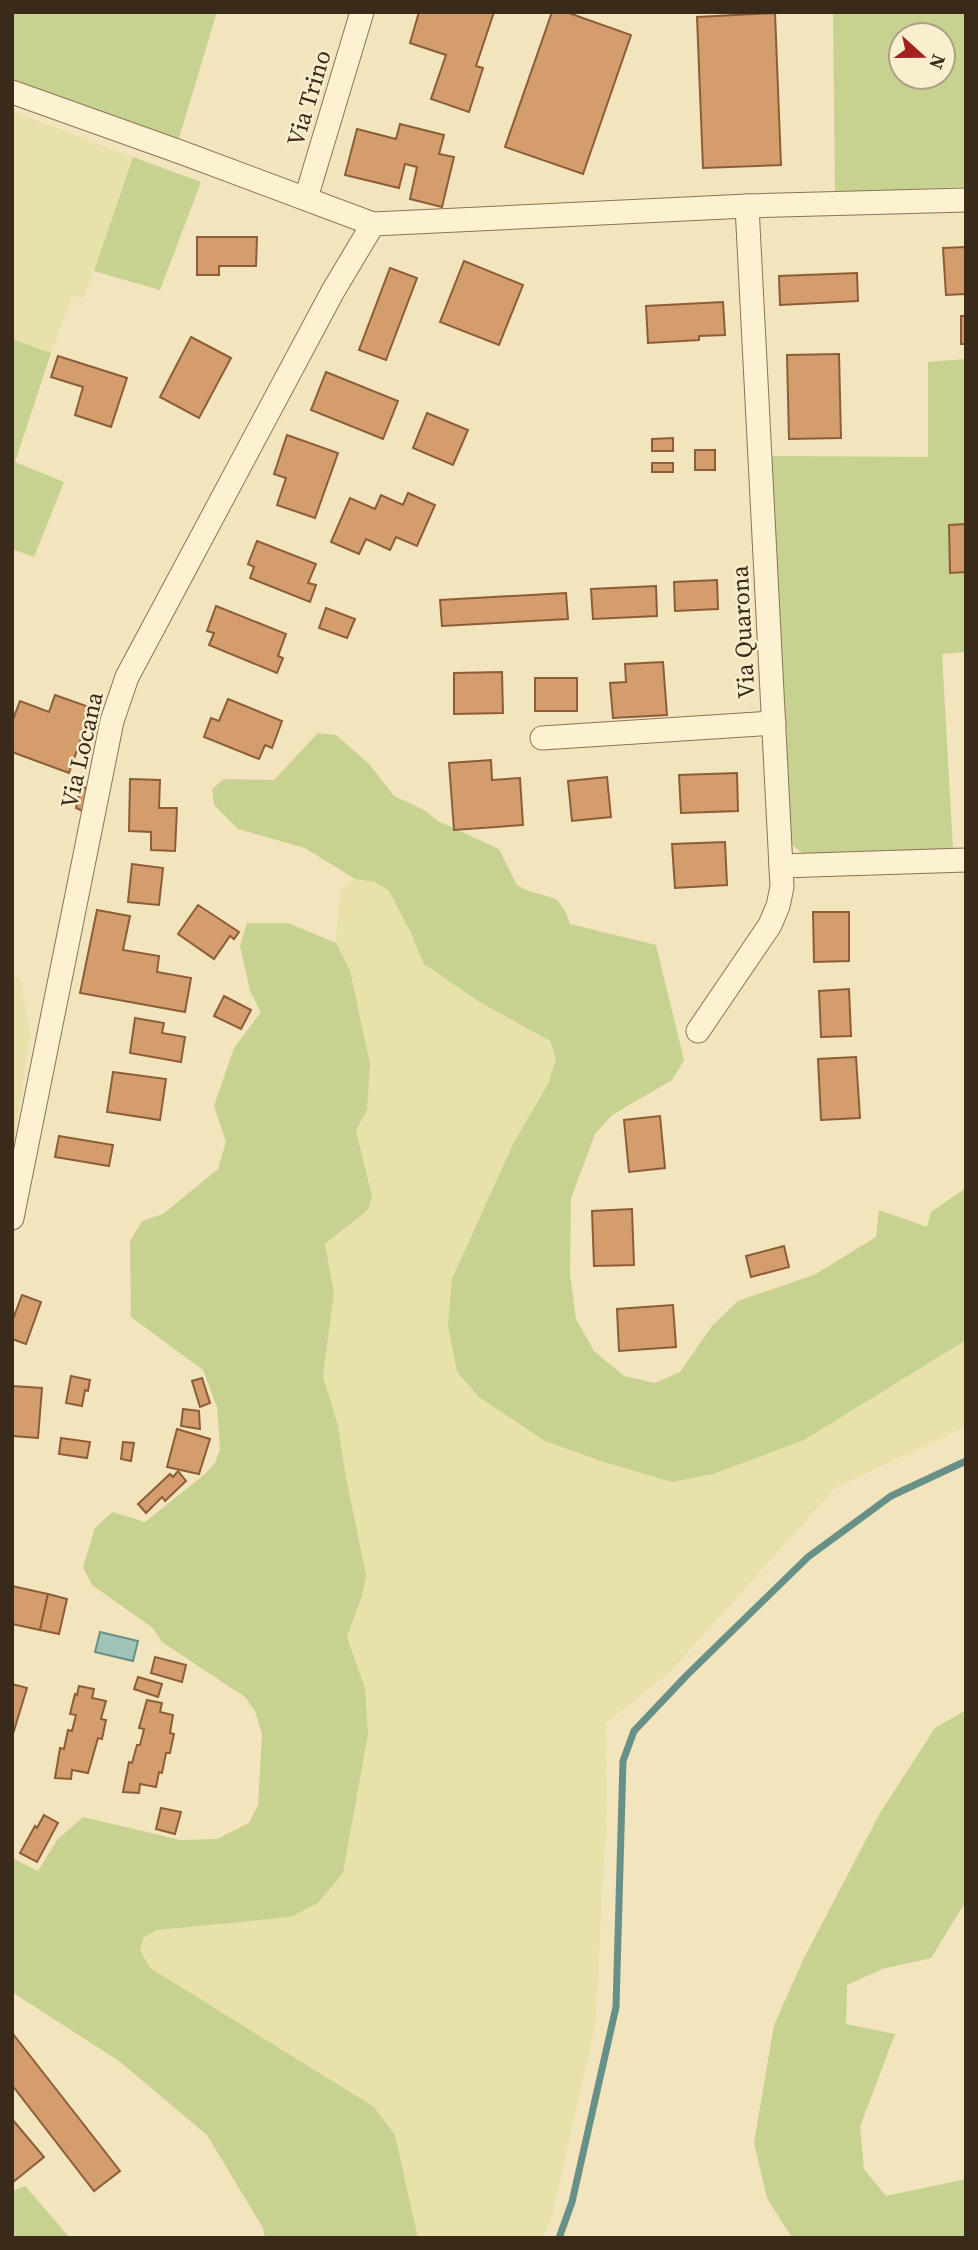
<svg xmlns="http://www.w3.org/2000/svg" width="978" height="2250" viewBox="0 0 978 2250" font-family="'Source Serif 4',serif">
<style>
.farmland{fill:#e8e1a9}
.green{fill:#c7d190;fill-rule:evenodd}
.water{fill:#a1c3ba;stroke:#679188;stroke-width:2}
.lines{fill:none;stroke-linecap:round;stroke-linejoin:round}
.stream{stroke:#679188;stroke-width:7}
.building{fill:#d49d6e;stroke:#8d5d38;stroke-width:2}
.minor-casing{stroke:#8b7454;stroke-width:25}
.minor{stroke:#fcf1d0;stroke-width:23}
.labels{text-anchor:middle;stroke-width:5;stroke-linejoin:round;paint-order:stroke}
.street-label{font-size:24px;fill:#392a1a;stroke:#f9eecd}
</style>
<rect width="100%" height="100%" fill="#f2e4bc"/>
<g class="farmland">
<path d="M 12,111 L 133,157 L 84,298 L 72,296 L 51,353 L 12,339 Z"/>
<path d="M 355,879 L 375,882 L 390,891 L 411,933 L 424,964 L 481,1003 L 549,1041 L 556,1059 L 548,1084 L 513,1144 L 452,1279 L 448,1326 L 804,1440 L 966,1340 L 966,1426 L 835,1488 L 671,1671 L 605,1724 L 607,1807 L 595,2026 L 552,2216 L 543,2238 L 418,2238 L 395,2135 L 150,1968 L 140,1950 L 144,1937 L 157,1930 L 291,1917 L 318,1903 L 343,1873 L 368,1734 L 365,1688 L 347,1637 L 362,1596 L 338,1426 L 323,1376 L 334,1293 L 325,1244 L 368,1211 L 370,1183 L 356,1130 L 367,1110 L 350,971 L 336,943 L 340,891 Z"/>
<path d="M 12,976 L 20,979 L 30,1034 L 12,1156 Z"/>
</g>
<g class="green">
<path d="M 12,12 L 217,12 L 178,141 L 12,79 Z"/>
<path d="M 833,12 L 966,12 L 966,187 L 835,192 ZM 901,35 L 943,35 L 943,77 L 901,77 Z"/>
<path d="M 133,157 L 201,182 L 160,290 L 94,271 Z"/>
<path d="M 12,339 L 51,353 L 15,462 L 64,482 L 34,557 L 12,549 Z"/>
<path d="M 966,359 L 966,652 L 942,654 L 953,850 L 807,857 L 788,841 L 770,456 L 928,457 L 928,362 Z"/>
<path d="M 318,733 L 336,735 L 369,764 L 394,796 L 424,810 L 438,821 L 499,849 L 517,885 L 526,890 L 556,899 L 564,909 L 570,924 L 656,945 L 684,1060 L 672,1080 L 612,1115 L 595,1134 L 571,1198 L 570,1274 L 576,1319 L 594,1351 L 624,1376 L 655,1383 L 680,1372 L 712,1326 L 738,1301 L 814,1275 L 876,1237 L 879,1210 L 927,1227 L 931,1212 L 966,1188 L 966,1340 L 804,1440 L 713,1474 L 672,1482 L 601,1461 L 545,1441 L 479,1397 L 457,1372 L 448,1326 L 452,1279 L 513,1144 L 548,1084 L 556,1059 L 550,1041 L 481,1003 L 424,964 L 411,933 L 389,891 L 375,882 L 355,879 L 305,848 L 238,829 L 214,805 L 212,789 L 224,779 L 274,780 Z"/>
<path d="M 247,923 L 288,923 L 336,943 L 350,971 L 370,1064 L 367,1110 L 356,1130 L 372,1196 L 368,1210 L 325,1244 L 334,1293 L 323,1376 L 338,1426 L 346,1478 L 366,1575 L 362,1596 L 347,1637 L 365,1688 L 368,1734 L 343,1873 L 318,1903 L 291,1917 L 157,1930 L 144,1937 L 140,1950 L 150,1968 L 374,2107 L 395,2135 L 418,2238 L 265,2238 L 263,2228 L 207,2135 L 119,2061 L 12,1992 L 12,1858 L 38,1871 L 57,1840 L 83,1817 L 180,1840 L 217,1839 L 249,1823 L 258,1805 L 262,1734 L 255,1711 L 245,1697 L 162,1642 L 153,1628 L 92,1585 L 83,1567 L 95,1528 L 112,1512 L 145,1522 L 205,1474 L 215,1463 L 220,1450 L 217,1407 L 203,1370 L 131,1317 L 130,1241 L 142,1221 L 163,1214 L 218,1169 L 226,1142 L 214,1106 L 234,1048 L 261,1012 L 250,991 L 240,946 Z"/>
<path d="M 966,1710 L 966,1901 L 931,1958 L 882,1969 L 847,1985 L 846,2024 L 895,2034 L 860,2127 L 864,2169 L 886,2196 L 966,2179 L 966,2238 L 792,2238 L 767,2198 L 754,2143 L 774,2025 L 804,1958 L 880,1813 L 935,1728 Z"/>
<path d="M 25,2186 L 70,2238 L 12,2238 L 12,2191 Z"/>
</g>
<path class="water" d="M 100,1632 L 138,1641 L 133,1661 L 95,1652 Z"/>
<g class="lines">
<path class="stream" d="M 559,2238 L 572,2202 L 616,2007 L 623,1761 L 634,1731 L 687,1675 L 808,1557 L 891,1496 L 966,1461"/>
</g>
<g class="building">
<path d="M 419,12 L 494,12 L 476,66 L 483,68 L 469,112 L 431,99 L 446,55 L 410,43 Z"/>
<path d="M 552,12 L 566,12 L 631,35 L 583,174 L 505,147 Z"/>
<path d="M 775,13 L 781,165 L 703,168 L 697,17 Z"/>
<path d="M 400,124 L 444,135 L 439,154 L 454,157 L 442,207 L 410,199 L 417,167 L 405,164 L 399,188 L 345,175 L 357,129 L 396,139 Z"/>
<path d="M 197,237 L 257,237 L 256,266 L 219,266 L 219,275 L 197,275 Z"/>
<path d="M 966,247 L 966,294 L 946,295 L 943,248 Z"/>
<path d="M 464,261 L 523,285 L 499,345 L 440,322 Z"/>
<path d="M 390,268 L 417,278 L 386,360 L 359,350 Z"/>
<path d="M 857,273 L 858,301 L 780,305 L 779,276 Z"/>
<path d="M 723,302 L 725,335 L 699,336 L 699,340 L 648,343 L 646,306 Z"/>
<rect x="961" y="316" width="5" height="28"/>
<path d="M 191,337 L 231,358 L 199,418 L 160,397 Z"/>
<path d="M 839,354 L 841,438 L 789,439 L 787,355 Z"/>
<path d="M 58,356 L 127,378 L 111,427 L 75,415 L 83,387 L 51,377 Z"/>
<path d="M 326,372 L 398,401 L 383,439 L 311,410 Z"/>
<path d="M 427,413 L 468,430 L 453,465 L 413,448 Z"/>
<path d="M 287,435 L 338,453 L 315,518 L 277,505 L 286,478 L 274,474 Z"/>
<path d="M 673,438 L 673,451 L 652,451 L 652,439 Z"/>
<rect x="695" y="450" width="20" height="20"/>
<rect x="652" y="463" width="21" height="9"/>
<path d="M 408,493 L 435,505 L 417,546 L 396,537 L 390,550 L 366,539 L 359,554 L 331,542 L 350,498 L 375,509 L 381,495 L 403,505 Z"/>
<path d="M 966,524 L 966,572 L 950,573 L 949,525 Z"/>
<path d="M 257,541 L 316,564 L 308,583 L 316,585 L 310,602 L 250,578 L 254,567 L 248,564 Z"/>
<path d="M 717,580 L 718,609 L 675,611 L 674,582 Z"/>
<path d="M 656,586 L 657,616 L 593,619 L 591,589 Z"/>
<path d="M 566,593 L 568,619 L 442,626 L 440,600 Z"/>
<path d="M 216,606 L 286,634 L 278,656 L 283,658 L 277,673 L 209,645 L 214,633 L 207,631 Z"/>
<path d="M 326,608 L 355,619 L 347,638 L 319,628 Z"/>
<path d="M 663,662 L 667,715 L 613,718 L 610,683 L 626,682 L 625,664 Z"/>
<path d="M 502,672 L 503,713 L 454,714 L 454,673 Z"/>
<rect x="535" y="678" width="42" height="33"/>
<path d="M 55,695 L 92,708 L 69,773 L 12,752 L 12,722 L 20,701 L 49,712 Z"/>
<path d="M 228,699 L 282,721 L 272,748 L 265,745 L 259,759 L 204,737 L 211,718 L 219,721 Z"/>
<path d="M 491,760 L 492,780 L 520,778 L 523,825 L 454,830 L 449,763 Z"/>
<path d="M 737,773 L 738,811 L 681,813 L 679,775 Z"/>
<path d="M 607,777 L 611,817 L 572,821 L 568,781 Z"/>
<path d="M 130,779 L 160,780 L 159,808 L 177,808 L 175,851 L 151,850 L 151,832 L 129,831 Z"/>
<path d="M 81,786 L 92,791 L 87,813 L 76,808 Z"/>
<path d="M 725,842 L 727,885 L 675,888 L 672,844 Z"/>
<path d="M 132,864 L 163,868 L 159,905 L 128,902 Z"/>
<path d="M 198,905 L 239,932 L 234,939 L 230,936 L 214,959 L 178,934 Z"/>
<path d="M 97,910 L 130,916 L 123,950 L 159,956 L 157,972 L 191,978 L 185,1012 L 80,993 Z"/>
<path d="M 813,912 L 849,912 L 849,961 L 814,962 Z"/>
<path d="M 849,989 L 851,1036 L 821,1037 L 819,991 Z"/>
<path d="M 224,996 L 251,1010 L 241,1029 L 214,1016 Z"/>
<path d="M 135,1018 L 164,1023 L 162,1033 L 185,1037 L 181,1062 L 130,1053 Z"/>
<path d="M 856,1057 L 860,1118 L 821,1120 L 818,1059 Z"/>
<path d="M 113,1072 L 166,1079 L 160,1120 L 107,1112 Z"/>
<path d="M 660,1116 L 665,1168 L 629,1172 L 624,1120 Z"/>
<path d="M 59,1136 L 113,1145 L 109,1166 L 55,1157 Z"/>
<path d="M 632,1209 L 634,1265 L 594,1266 L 592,1211 Z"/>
<path d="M 784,1246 L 789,1267 L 751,1277 L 746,1256 Z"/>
<path d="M 22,1295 L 41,1302 L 26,1344 L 12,1339 L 12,1322 Z"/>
<path d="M 673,1305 L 676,1347 L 619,1351 L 617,1309 Z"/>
<path d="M 71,1376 L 90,1380 L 88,1391 L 85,1390 L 82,1406 L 66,1403 Z"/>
<path d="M 202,1378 L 210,1403 L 200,1407 L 192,1381 Z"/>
<path d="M 12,1386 L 42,1388 L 38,1438 L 12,1436 Z"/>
<path d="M 183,1409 L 199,1411 L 200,1429 L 181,1426 Z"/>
<path d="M 177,1429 L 210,1439 L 199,1474 L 167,1467 Z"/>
<path d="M 61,1438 L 90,1442 L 87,1458 L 59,1454 Z"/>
<path d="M 123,1442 L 134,1443 L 131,1461 L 121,1459 Z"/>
<path d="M 178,1471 L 186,1481 L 165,1501 L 162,1497 L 146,1513 L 138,1504 L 170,1474 L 173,1477 Z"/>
<path d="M 12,1586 L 48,1594 L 40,1630 L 12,1624 Z"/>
<path d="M 48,1594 L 67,1599 L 59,1634 L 40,1630 Z"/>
<path d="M 155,1657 L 186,1665 L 182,1682 L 151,1673 Z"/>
<path d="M 138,1677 L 162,1684 L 158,1697 L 134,1689 Z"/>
<path d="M 12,1684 L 27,1688 L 12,1737 Z"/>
<path d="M 79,1686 L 94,1689 L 92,1698 L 106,1701 L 101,1719 L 106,1720 L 102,1739 L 98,1738 L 88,1773 L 72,1770 L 71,1779 L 55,1778 L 60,1748 L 64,1749 L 68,1730 L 72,1731 L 76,1715 L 70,1714 L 75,1694 L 77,1695 Z"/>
<path d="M 147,1700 L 162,1703 L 160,1712 L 173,1715 L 170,1733 L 174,1734 L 170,1753 L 166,1753 L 162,1773 L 159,1772 L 156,1787 L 140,1784 L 139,1793 L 123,1792 L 129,1762 L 132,1763 L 137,1745 L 140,1745 L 144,1729 L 139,1728 Z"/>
<path d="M 161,1808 L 181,1812 L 175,1834 L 156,1829 Z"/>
<path d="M 44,1815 L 58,1823 L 37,1862 L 20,1853 L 35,1826 L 37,1828 Z"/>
<path d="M 13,2034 L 120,2171 L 94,2191 L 12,2085 Z"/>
<path d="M 12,2119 L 44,2157 L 12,2183 Z"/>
</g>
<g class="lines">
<defs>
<g id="minor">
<path d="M 12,92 L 183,153 L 373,224 L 747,206 L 966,200"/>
<path d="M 306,198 L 362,12"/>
<path d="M 542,738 L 774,723"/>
<path d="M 781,866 L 966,860"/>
<path d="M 698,1031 L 770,925 L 778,906 L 782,887 L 747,206"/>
<path d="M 12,1218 L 112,721 L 127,677 L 333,291 L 373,224"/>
</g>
</defs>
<use href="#minor" class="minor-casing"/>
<use href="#minor" class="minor"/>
</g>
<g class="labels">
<g class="street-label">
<text transform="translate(309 98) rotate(-73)" y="8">Via Trino</text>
<text transform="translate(743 632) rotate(-93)" y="8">Via Quarona</text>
<text transform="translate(82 750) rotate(-77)" y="8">Via Locana</text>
</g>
</g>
<rect width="978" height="2250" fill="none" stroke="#392a1a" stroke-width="28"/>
<g transform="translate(922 56) rotate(111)"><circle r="33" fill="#f9eecd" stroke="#aca085" stroke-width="2"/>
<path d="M0-5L12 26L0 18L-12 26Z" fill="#a0221e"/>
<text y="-10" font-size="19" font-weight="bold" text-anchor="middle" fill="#392a1a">N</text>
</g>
</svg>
